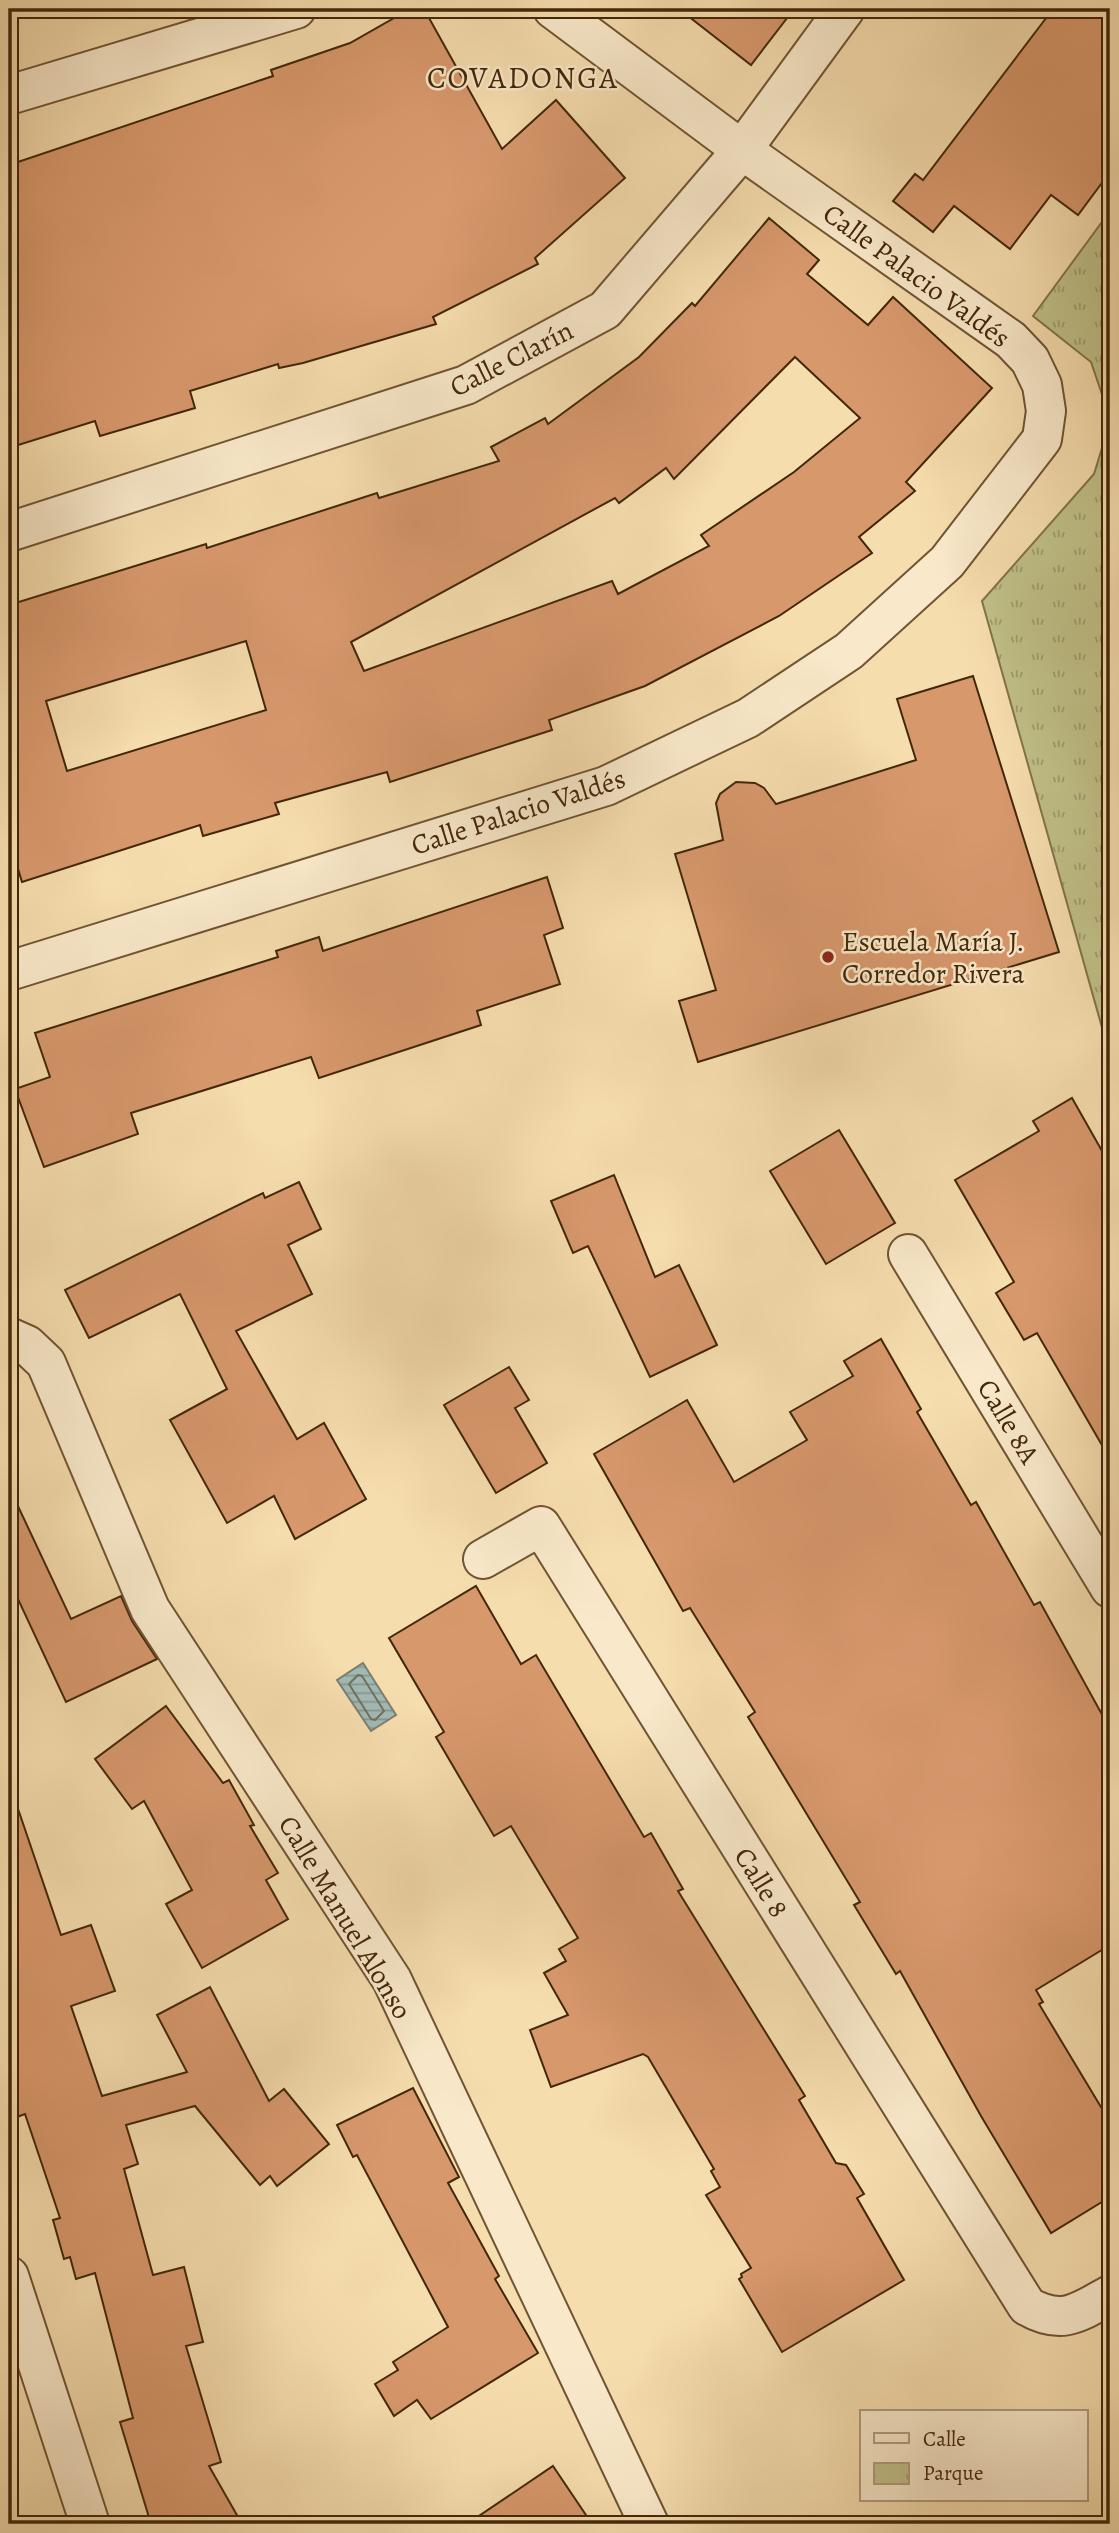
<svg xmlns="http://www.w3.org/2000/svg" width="1119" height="2533" viewBox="0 0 1119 2533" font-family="Alegreya,serif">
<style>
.park{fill:url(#park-tufts);stroke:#827449;stroke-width:2}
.water{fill:url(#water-rules);stroke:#7b7f71;stroke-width:2}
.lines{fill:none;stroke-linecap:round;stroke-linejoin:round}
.shore{stroke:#727060;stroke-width:2}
.building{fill:#d7986c;stroke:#43270a;stroke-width:2;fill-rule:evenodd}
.minor-casing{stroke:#705433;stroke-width:42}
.minor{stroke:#f9e9ca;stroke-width:38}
.poi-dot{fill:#8f2418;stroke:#f9e9ca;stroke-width:2.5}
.labels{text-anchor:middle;stroke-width:5;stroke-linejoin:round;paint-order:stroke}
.street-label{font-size:28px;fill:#43270a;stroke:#f9e9ca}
.poi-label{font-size:28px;fill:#43270a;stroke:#f9e9ca;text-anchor:start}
.neighbourhood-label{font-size:30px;letter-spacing:2px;fill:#43270a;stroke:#f9e9ca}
</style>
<defs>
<pattern id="park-tufts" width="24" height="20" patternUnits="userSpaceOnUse" patternTransform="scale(1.75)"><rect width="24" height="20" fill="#c0c088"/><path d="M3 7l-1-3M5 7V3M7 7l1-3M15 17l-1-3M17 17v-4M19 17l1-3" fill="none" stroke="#9e9c6d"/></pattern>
<pattern id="water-rules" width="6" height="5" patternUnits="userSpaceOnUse" patternTransform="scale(1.75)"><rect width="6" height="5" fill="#a1bab5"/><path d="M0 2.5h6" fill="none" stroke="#859791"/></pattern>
</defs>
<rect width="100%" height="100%" fill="#f6ddae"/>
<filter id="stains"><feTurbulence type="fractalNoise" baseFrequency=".00286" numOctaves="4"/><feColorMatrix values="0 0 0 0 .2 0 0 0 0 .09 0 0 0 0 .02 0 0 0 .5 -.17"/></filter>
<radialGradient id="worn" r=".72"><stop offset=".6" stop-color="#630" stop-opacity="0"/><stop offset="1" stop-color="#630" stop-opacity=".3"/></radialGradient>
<g class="park">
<path d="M 1110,211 L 1110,418 L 1091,362 L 1033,316 Z"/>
<path d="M 1110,422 L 1110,1056 L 982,601 L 1094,474 Z"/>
</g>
<path class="water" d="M 363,1663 L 396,1715 L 371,1731 L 337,1680 Z"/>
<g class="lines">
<path class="shore" d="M 358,1675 L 362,1676 L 384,1711 L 375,1720 L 371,1719 L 349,1684 Z"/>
</g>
<g class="building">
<path d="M 410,9 L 424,9 L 502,149 L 556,100 L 625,178 L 535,258 L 538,264 L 433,317 L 436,324 L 303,363 L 279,368 L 278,364 L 190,391 L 195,408 L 100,436 L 95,421 L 15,446 L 9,425 L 9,165 L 273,76 L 271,70 L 350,43 Z"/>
<path d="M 679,9 L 794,9 L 751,65 Z"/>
<path d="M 1053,9 L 1095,9 L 1110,20 L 1110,172 L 1078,215 L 1051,195 L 1010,249 L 954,206 L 933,232 L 893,201 L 915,174 L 923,180 Z"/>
<path d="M 769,218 L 819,260 L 807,274 L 868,325 L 893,297 L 992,388 L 906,482 L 915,491 L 859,537 L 872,553 L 779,616 L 645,686 L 549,720 L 552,730 L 390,782 L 387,772 L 275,803 L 279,814 L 203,836 L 200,825 L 22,882 L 9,839 L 9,605 L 206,544 L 207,548 L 377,493 L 379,498 L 499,461 L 491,447 L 545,418 L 548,424 L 639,357 L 692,303 L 695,306 ZM 795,357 L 860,418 L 794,472 L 701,535 L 709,546 L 618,594 L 612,581 L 364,671 L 351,642 L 615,498 L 619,503 L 666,468 L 674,479 ZM 246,641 L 266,710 L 67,771 L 46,701 Z"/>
<path d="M 973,676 L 1059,952 L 698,1062 L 679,1001 L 716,990 L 675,854 L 723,840 L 716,803 L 720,794 L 736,782 L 755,783 L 764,788 L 776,804 L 916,760 L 897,699 Z"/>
<path d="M 547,877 L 563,928 L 544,935 L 560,984 L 477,1011 L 481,1025 L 319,1078 L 311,1057 L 131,1113 L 138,1134 L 44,1167 L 15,1089 L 50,1077 L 35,1033 L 278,957 L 276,951 L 319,937 L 323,951 Z"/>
<path d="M 1072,1098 L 1110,1165 L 1110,1459 L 1037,1333 L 1024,1340 L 996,1293 L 1014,1282 L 955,1180 L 1039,1131 L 1033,1121 Z"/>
<path d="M 839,1130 L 895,1223 L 826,1264 L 770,1171 Z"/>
<path d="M 614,1175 L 655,1277 L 679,1265 L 717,1345 L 650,1377 L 588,1246 L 573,1253 L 551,1201 Z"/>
<path d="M 299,1182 L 321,1229 L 288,1245 L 312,1294 L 236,1331 L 297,1439 L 324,1423 L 366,1499 L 295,1539 L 274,1496 L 227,1523 L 170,1420 L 227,1389 L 180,1294 L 89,1338 L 65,1290 L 263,1193 L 265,1198 Z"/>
<path d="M 881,1339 L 921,1409 L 917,1412 L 971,1505 L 976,1502 L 1034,1605 L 1040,1602 L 1110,1729 L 1110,1945 L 1036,1990 L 1043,2002 L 1039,2004 L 1110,2122 L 1110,2197 L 1051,2233 L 981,2116 L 900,1971 L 896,1974 L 854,1905 L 860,1902 L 748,1717 L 755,1712 L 690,1608 L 683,1611 L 594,1454 L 687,1400 L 734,1482 L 807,1440 L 790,1412 L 853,1376 L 844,1361 Z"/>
<path d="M 509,1367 L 529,1400 L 515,1408 L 547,1463 L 496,1493 L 444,1405 Z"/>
<path d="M 9,1487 L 71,1619 L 121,1596 L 132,1621 L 157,1659 L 66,1702 L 18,1599 L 9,1603 Z"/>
<path d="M 476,1586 L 521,1664 L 536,1655 L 644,1837 L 651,1833 L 683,1889 L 678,1891 L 805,2096 L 799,2100 L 836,2163 L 846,2165 L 864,2194 L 857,2198 L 904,2280 L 782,2352 L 739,2279 L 742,2277 L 741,2274 L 751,2268 L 706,2195 L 720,2187 L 711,2171 L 714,2169 L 648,2057 L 643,2054 L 551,2087 L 530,2030 L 568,2015 L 544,1973 L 566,1961 L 559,1949 L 578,1938 L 511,1826 L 494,1836 L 436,1737 L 444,1732 L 389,1638 Z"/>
<path d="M 166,1706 L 223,1783 L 229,1780 L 254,1825 L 250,1826 L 278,1873 L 266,1880 L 288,1919 L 202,1968 L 166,1904 L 192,1890 L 144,1801 L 132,1809 L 95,1759 Z"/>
<path d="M 15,1800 L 61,1935 L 91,1925 L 115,1991 L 71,2006 L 102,2096 L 187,2072 L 157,2015 L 210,1987 L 269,2101 L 284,2089 L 329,2144 L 277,2186 L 270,2176 L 260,2185 L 195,2106 L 126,2125 L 138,2164 L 124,2169 L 153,2275 L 184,2267 L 203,2342 L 186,2346 L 221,2462 L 209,2466 L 242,2524 L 151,2524 L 120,2422 L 133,2418 L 95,2273 L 76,2279 L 70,2257 L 64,2259 L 53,2220 L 60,2218 L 25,2114 L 9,2120 L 9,1801 Z"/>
<path d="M 413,2088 L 459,2177 L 448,2183 L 499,2276 L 495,2279 L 538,2353 L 431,2419 L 417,2400 L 394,2416 L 375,2384 L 398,2370 L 393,2362 L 448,2327 L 357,2155 L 353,2157 L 337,2125 Z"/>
<path d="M 553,2466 L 592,2524 L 467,2524 Z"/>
</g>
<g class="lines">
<defs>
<g id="minor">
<path d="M 9,95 L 296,9"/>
<path d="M 9,532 L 466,385 L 605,310 L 742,150 L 845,9"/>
<path d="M 9,971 L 606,786 L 748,718 L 849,651 L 947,562 L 1042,439 L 1046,411 L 1042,385 L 1030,360 L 1011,340 L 742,150 L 553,9"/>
<path d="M 908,1254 L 1110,1588"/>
<path d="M 9,1337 L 27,1345 L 46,1363 L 150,1609 L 392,1980 L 649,2524"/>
<path d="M 483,1559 L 541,1526 L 1027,2306 C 1062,2326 1078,2313 1110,2295"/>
<path d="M 9,2276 L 90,2524"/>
</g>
</defs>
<use href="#minor" class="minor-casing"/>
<use href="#minor" class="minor"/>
</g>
<circle class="poi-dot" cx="828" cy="957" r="7"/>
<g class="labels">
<g class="street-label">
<text transform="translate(917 275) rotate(36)" y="10">Calle Palacio Valdés</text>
<text transform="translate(511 358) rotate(-27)" y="10">Calle Clarín</text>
<text transform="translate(518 811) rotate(-18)" y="10">Calle Palacio Valdés</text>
<text transform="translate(1009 1421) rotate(59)" y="10">Calle 8A</text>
<text transform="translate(762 1882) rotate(58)" y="10">Calle 8</text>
<text transform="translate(346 1917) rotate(59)" y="10">Calle Manuel Alonso</text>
</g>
<g class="poi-label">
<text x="842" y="951">Escuela María J.<tspan x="842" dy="32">Corredor Rivera</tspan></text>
</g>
<g class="neighbourhood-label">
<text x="523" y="88">COVADONGA</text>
</g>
</g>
<rect width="1119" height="2533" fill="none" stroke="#f6ddae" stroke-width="35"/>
<rect x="10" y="10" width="1098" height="2512" fill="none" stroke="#43270a" stroke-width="3.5"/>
<rect x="18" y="18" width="1084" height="2498" fill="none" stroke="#43270a" stroke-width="2"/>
<rect x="860" y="2410" width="228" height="91" fill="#f9e9ca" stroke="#b09b7d" stroke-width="2"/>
<rect x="874" y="2433" width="35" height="10" fill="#f9e9ca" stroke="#b09b7d" stroke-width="2"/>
<text x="923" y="2446" font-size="21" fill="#43270a">Calle</text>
<rect x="874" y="2463" width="35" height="21" fill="url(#park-tufts)" stroke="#b09b7d" stroke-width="2"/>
<text x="923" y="2480" font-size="21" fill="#43270a">Parque</text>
<rect width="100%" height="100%" filter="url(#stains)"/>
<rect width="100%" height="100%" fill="url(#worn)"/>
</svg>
